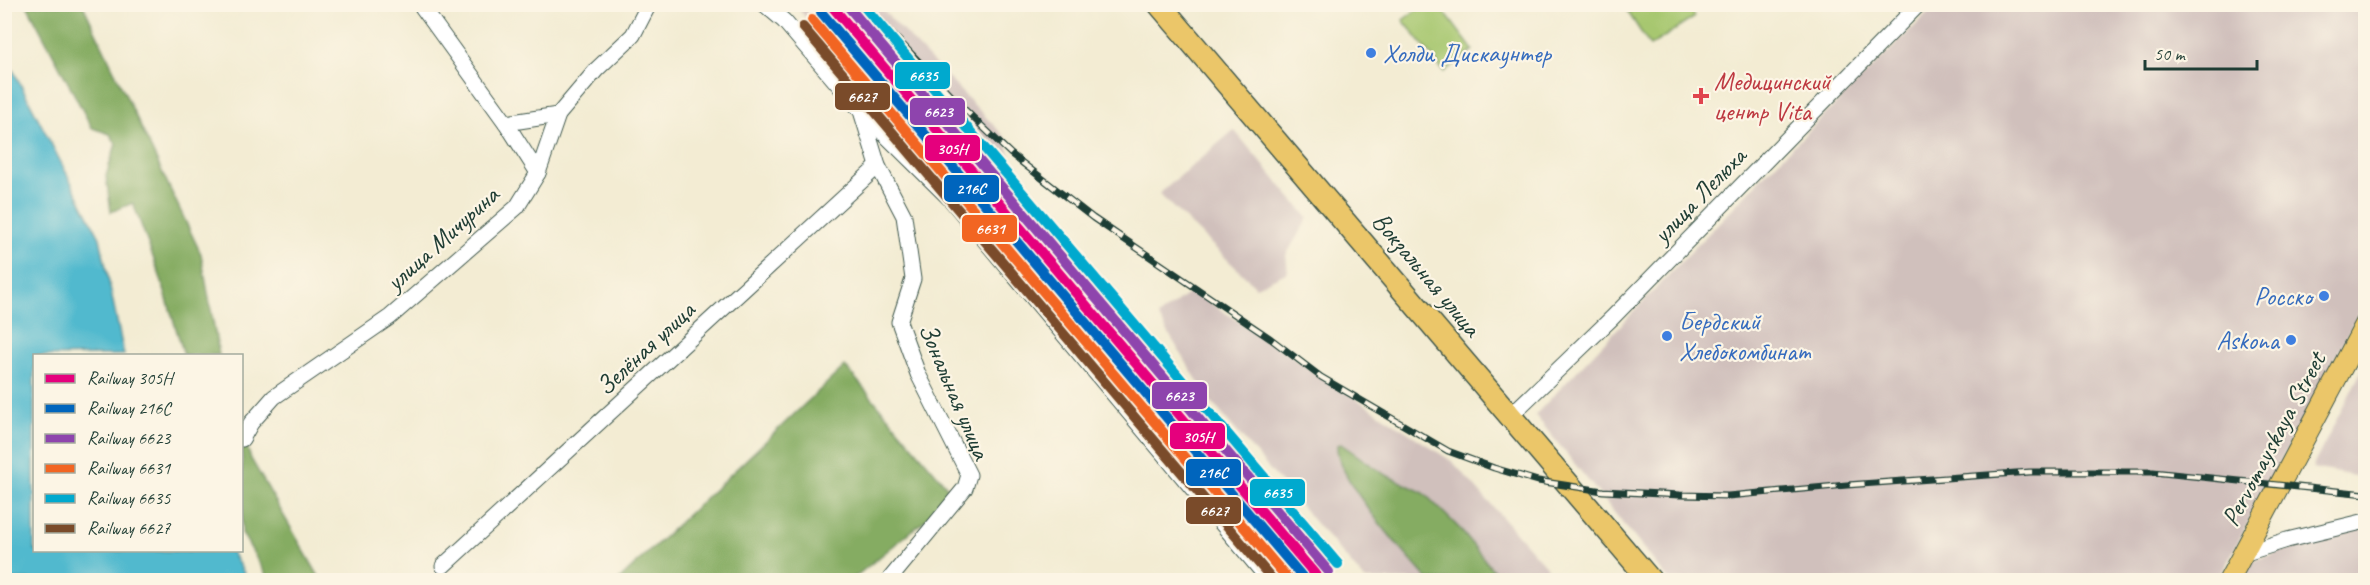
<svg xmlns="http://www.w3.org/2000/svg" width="2370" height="585" viewBox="0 0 2370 585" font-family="Caveat,sans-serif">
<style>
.industrial{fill:#d0c0bc}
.green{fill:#a7c76f;stroke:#638252;stroke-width:1.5}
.forest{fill:#85ac62;stroke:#52744b;stroke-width:1.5}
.water{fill:#51b9ce;stroke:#387b81;stroke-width:1.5}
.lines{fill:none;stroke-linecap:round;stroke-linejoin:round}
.minor-casing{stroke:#3f574c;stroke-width:17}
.major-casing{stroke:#3f574c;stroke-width:22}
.highway-casing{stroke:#3f574c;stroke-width:25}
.minor{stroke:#fff;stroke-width:15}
.major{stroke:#ebc669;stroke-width:20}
.highway{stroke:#ebc669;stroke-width:22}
.rail-casing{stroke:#1f3d34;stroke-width:7}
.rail{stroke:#fcf5e5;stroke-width:4.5;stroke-dasharray:14;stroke-linecap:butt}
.rail-1-casing{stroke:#fcf5e5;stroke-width:15}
.rail-2-casing{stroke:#fcf5e5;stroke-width:15}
.rail-3-casing{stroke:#fcf5e5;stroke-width:15}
.rail-4-casing{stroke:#fcf5e5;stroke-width:15}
.rail-5-casing{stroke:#fcf5e5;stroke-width:15}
.rail-6-casing{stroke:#fcf5e5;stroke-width:15}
.rail-1{stroke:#e5007d;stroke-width:10}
.rail-2{stroke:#0065bd;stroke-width:10}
.rail-3{stroke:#8e44ad;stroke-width:10}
.rail-4{stroke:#f26522;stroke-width:10}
.rail-5{stroke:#00a9ce;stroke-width:10}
.rail-6{stroke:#7a4b2a;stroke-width:10}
.shop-dot{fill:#3f7fe0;stroke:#fcf5e5;stroke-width:2}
.health-dot{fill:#e0444e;stroke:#fcf5e5;stroke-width:2}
.labels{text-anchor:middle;stroke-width:4.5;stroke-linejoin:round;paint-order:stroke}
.shop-label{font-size:26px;fill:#366cbe;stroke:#fcf5e5;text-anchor:start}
.health-label{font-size:26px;fill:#be3a42;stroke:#fcf5e5;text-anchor:start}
.street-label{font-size:26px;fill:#1f3d34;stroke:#fcf5e5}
.line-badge{stroke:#fcf5e5;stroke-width:2}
.badge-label{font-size:16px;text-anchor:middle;font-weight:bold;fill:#fff}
</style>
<rect width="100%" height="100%" fill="#fcf5e5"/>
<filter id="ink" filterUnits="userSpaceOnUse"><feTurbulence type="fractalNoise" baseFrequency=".0167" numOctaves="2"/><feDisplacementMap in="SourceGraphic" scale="12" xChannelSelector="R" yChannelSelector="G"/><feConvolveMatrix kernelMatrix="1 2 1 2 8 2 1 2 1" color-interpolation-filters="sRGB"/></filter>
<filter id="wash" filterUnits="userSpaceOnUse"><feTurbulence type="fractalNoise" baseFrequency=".008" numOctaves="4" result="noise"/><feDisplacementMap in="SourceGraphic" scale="24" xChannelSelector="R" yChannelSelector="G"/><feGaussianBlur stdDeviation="1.35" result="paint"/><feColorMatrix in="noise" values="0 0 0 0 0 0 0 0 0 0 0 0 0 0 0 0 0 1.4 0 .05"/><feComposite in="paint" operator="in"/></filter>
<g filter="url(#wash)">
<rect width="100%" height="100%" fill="#f3ecd3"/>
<g class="industrial">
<path d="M 795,5 L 878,5 L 1005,137 L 1024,208 L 994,238 Z"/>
<path d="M 1936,5 L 2365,5 L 2365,301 L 2218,580 L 1669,580 L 1535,415 L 1767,172 Z"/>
<path d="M 1234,130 L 1308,218 L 1286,255 L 1288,272 L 1256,287 L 1159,194 Z"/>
<path d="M 1192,291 L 1453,462 L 1558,580 L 1365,580 L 1208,398 L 1158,316 Z"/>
<path d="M 2365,364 L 2365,478 L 2312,468 Z"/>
<path d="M 2365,522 L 2365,580 L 2241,580 L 2253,561 Z"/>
</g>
<g class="green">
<path d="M 1626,4 L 1687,5 L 1695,17 L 1650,46 L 1624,6 Z"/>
<path d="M 1423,5 L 1439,5 L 1473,50 L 1444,72 L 1403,20 Z"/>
</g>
<g class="forest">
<path d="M 27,5 L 83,5 L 201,254 L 219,355 L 184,355 L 160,276 L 133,203 L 111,212 L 106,176 L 116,144 L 110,134 L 92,128 Z"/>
<path d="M 845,366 L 955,496 L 851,580 L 619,580 Z"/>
<path d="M 242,432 L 251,459 L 321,580 L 269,580 L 242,533 Z"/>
<path d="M 1341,444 L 1384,474 L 1424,493 L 1459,528 L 1501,580 L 1428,580 C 1406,554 1335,479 1337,445 Z"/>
</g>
<path class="water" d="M 5,61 L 14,72 L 100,238 L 124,355 L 34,356 L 34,550 L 231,551 L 248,580 L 5,580 Z"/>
</g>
<g filter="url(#ink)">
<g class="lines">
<defs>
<g id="minor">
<path d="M 420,4 L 506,123 L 538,173"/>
<path d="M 764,4 L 784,21 L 861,111 L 878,166 L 904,216 L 913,279 L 899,322 L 918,374 L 969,475 L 965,488 L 889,580"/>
<path d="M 864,114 L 951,200 L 1269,580"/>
<path d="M 506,123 L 558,115"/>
<path d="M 1510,416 L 1612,318 L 1919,4"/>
<path d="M 242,439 L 251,423 L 274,397 L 390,317 L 517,207 L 538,173 L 558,115 L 597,69 L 633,35 L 649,4"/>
<path d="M 2243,554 L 2287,540 L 2366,521"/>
<path d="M 443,566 L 878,166"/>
</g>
<path id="major" d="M 2229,580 L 2366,323"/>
<path id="highway" d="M 1159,4 L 1650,580"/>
</defs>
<use href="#minor" class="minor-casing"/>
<use href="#major" class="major-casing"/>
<use href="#highway" class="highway-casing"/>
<use href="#minor" class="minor"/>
<use href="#major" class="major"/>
<use href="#highway" class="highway"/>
<defs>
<path id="rail" d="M 864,4 L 961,106 L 1011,154 L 1093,218 L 1271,339 L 1321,377 L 1448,451 L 1494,468 L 1538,481 L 1603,491 L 1680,495 L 1728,496 L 1847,485 L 2030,472 L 2153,472 L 2366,494"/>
</defs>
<use href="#rail" class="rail-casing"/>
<use href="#rail" class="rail"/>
<defs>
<path id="rail-1" d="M 830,4 L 1320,580"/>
<path id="rail-2" d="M 821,12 L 1305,580"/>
<path id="rail-3" d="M 846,4 L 1329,572"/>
<path id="rail-4" d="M 812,20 L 1289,580"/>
<path id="rail-5" d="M 862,4 L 1338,564"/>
<path id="rail-6" d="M 803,27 L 1273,580"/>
</defs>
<use href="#rail-1" class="rail-1-casing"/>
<use href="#rail-2" class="rail-2-casing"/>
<use href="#rail-3" class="rail-3-casing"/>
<use href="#rail-4" class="rail-4-casing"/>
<use href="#rail-5" class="rail-5-casing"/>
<use href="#rail-6" class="rail-6-casing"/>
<use href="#rail-1" class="rail-1"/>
<use href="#rail-2" class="rail-2"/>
<use href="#rail-3" class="rail-3"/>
<use href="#rail-4" class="rail-4"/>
<use href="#rail-5" class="rail-5"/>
<use href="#rail-6" class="rail-6"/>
</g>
</g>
<g class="shop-dot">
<circle cx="1371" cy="53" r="6"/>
<circle cx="2324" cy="296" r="6"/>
<circle cx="1667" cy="336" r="6"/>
<circle cx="2291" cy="340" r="6"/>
</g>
<path class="health-dot" d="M1698 87h6v6h6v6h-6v6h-6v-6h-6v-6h6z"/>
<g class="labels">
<g class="shop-label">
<text x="1383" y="62">Холди Дискаунтер</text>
<text x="2312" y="305" text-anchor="end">Росско</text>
<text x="1679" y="330">Бердский<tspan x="1679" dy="30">Хлебокомбинат</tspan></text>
<text x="2279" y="349" text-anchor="end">Askona</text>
</g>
<g class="health-label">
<text x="1714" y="90">Медицинский<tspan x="1714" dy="30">центр Vita</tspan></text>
</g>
<g class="street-label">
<text transform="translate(1699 195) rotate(-46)" y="9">улица Лелюха</text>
<text transform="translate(442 238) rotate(-42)" y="9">улица Мичурина</text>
<text transform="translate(1427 274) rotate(50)" y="9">Вокзальная улица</text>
<text transform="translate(645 348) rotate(-43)" y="9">Зелёная улица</text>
<text transform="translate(955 391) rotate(67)" y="9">Зональная улица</text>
<text transform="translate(2273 439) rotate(-62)" y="9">Pervomayskaya Street</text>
</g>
</g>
<g class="line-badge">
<rect x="894" y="61" width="57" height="29" rx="6" fill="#00a9ce"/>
<rect x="834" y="82" width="57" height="29" rx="6" fill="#7a4b2a"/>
<rect x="909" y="97" width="57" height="29" rx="6" fill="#8e44ad"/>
<rect x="924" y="134" width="57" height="28" rx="6" fill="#e5007d"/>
<rect x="943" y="174" width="57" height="29" rx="6" fill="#0065bd"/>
<rect x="961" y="214" width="57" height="29" rx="6" fill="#f26522"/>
<rect x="1151" y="381" width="57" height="29" rx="6" fill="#8e44ad"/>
<rect x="1169" y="422" width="57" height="28" rx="6" fill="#e5007d"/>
<rect x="1185" y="458" width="57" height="29" rx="6" fill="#0065bd"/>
<rect x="1249" y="478" width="57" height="29" rx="6" fill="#00a9ce"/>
<rect x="1185" y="496" width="57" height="29" rx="6" fill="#7a4b2a"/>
</g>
<g class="badge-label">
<text x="923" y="81">6635</text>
<text x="862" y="102">6627</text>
<text x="938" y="117">6623</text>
<text x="952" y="154">305Н</text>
<text x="971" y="194">216С</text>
<text x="990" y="234">6631</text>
<text x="1179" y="401">6623</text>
<text x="1198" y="442">305Н</text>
<text x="1213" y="478">216С</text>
<text x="1277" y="498">6635</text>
<text x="1214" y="516">6627</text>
</g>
<rect width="2370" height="585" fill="none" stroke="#fcf5e5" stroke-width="24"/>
<rect x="33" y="354" width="210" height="198" fill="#fcf5e5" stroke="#a4ab9e" stroke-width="1.5"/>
<rect x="45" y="374" width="30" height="9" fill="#e5007d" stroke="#a4ab9e" stroke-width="1.5"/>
<text x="87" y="384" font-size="18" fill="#1f3d34">Railway 305Н</text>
<rect x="45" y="404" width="30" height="9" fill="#0065bd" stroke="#a4ab9e" stroke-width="1.5"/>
<text x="87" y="414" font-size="18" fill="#1f3d34">Railway 216С</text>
<rect x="45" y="434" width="30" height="9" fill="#8e44ad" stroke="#a4ab9e" stroke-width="1.5"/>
<text x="87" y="444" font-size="18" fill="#1f3d34">Railway 6623</text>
<rect x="45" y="464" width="30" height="9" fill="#f26522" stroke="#a4ab9e" stroke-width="1.5"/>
<text x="87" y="474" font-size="18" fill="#1f3d34">Railway 6631</text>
<rect x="45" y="494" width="30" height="9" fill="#00a9ce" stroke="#a4ab9e" stroke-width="1.5"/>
<text x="87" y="504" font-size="18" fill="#1f3d34">Railway 6635</text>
<rect x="45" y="524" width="30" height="9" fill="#7a4b2a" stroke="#a4ab9e" stroke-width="1.5"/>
<text x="87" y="534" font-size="18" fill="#1f3d34">Railway 6627</text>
<path d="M2145 60v9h112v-9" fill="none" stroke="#1f3d34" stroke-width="3"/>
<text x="2154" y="60" font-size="18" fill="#1f3d34" stroke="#fcf5e5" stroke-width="4.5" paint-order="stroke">50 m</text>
</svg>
